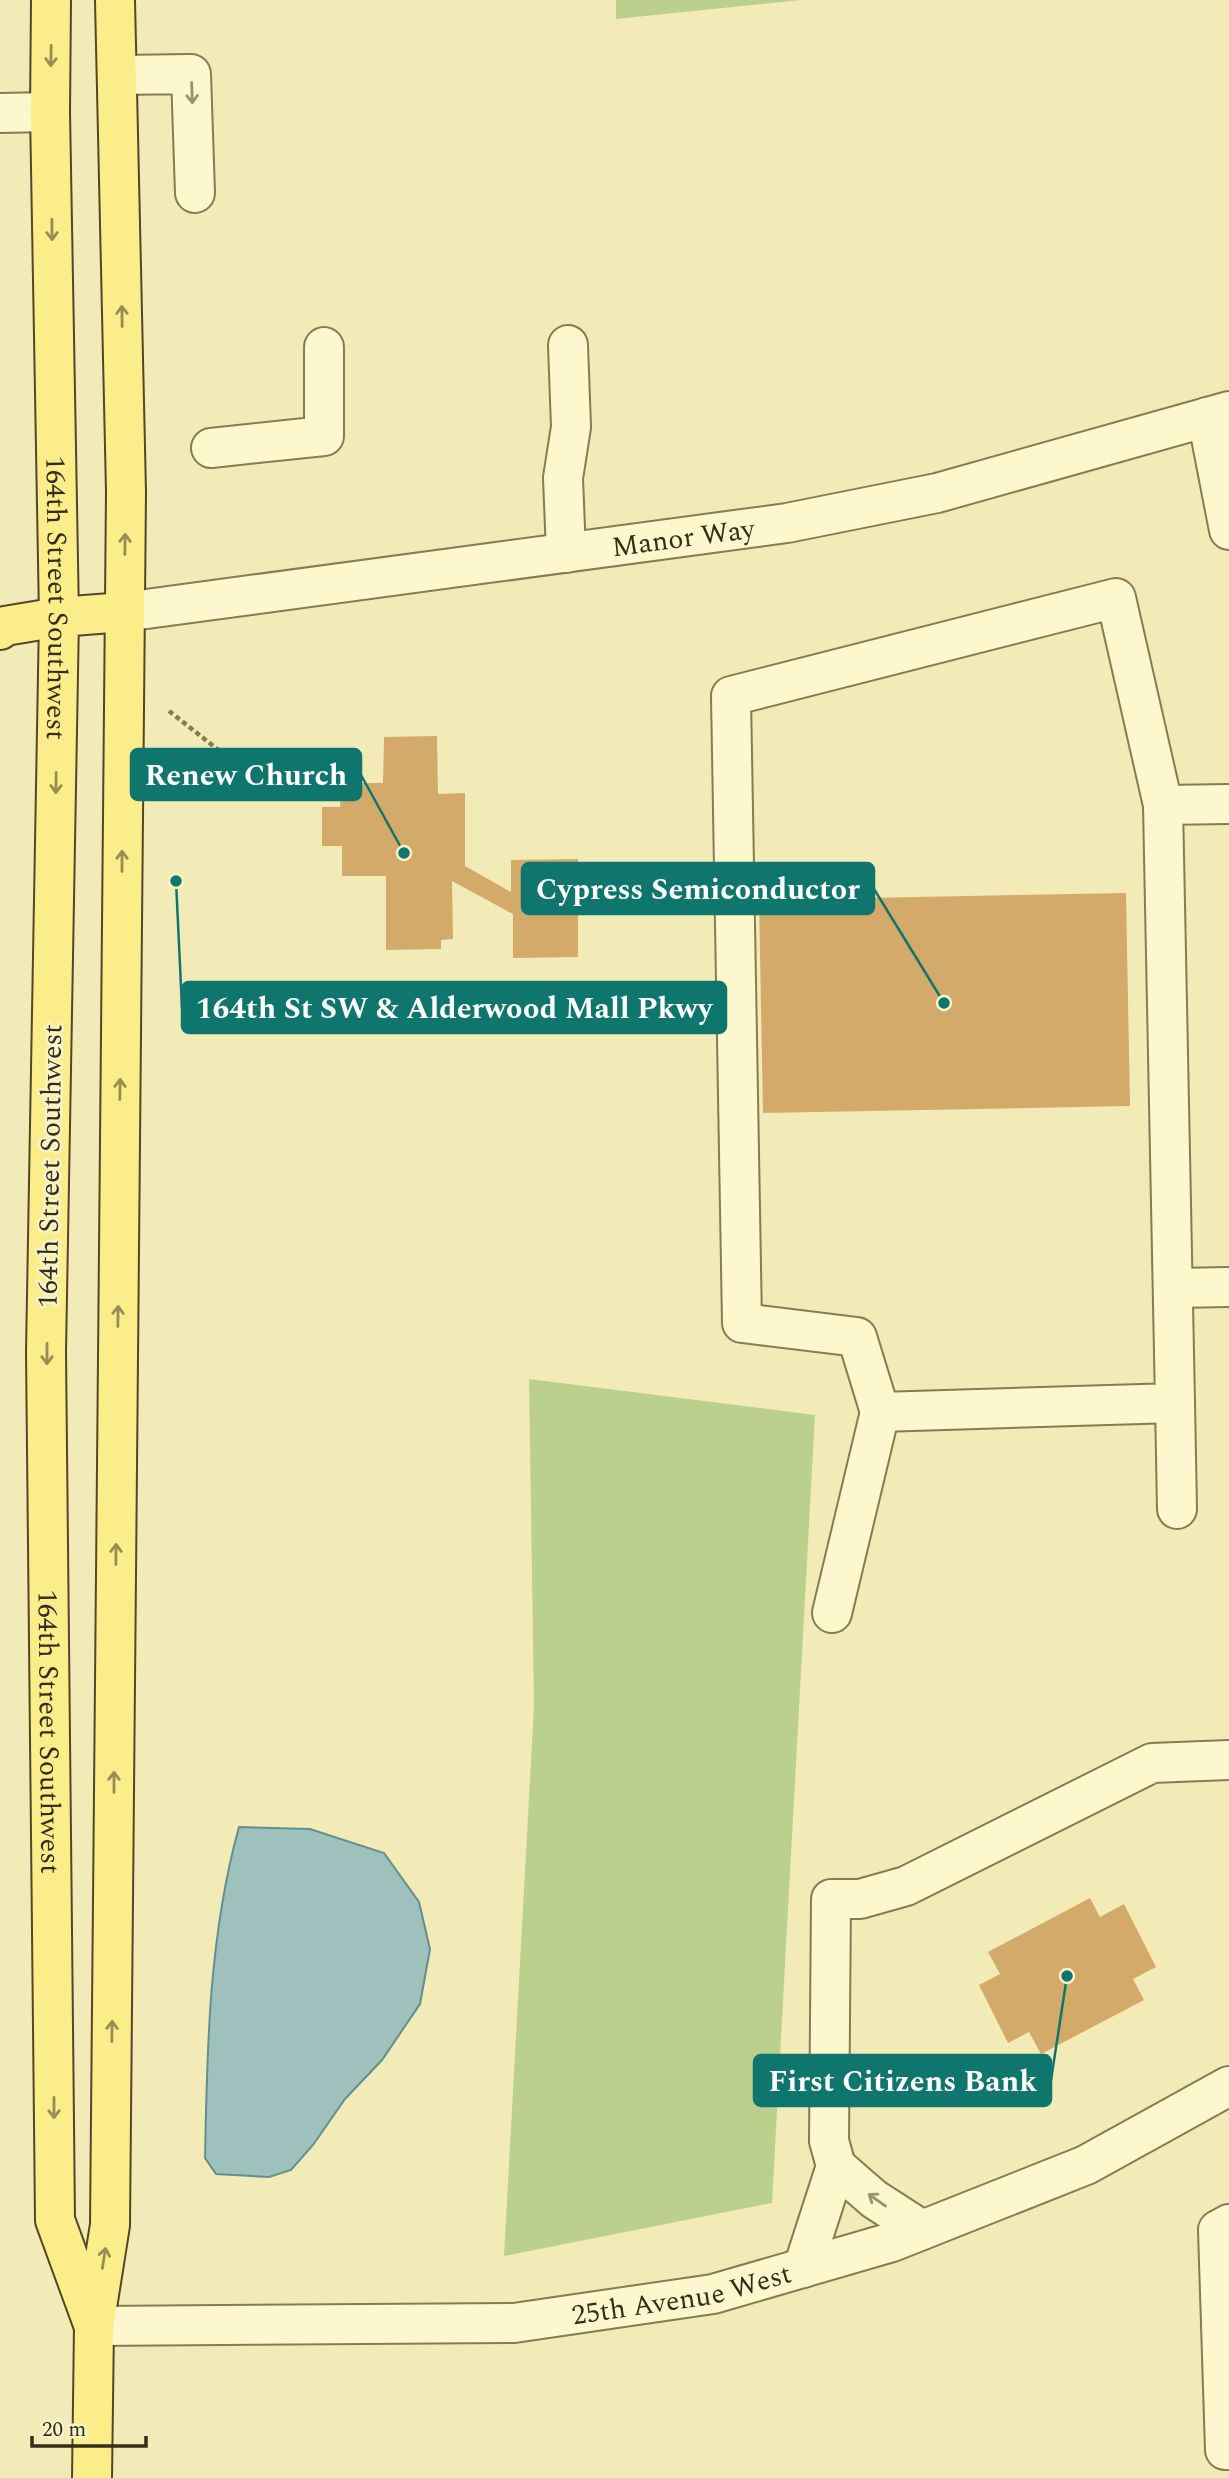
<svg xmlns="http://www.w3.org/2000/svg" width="1229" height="2478" viewBox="0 0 1229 2478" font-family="Spectral,serif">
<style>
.green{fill:#bbd08c}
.water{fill:#9ec1bd;stroke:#658f8c;stroke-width:2}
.building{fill:#d4aa6a}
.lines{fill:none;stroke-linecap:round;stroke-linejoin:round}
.minor-casing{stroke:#897a52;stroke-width:42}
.major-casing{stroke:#554627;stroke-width:42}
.path{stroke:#897a52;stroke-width:4.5;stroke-dasharray:5 3.5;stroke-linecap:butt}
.minor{stroke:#fcf7cc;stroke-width:38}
.major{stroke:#faed8a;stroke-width:38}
.oneway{stroke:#988d52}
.oneway2{stroke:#999272}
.labels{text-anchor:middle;stroke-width:5;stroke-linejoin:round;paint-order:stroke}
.street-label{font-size:28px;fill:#362d19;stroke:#f8f4c8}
.leader{fill:none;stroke:#0f766e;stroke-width:2.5}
.callout-dot{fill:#0f766e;stroke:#f8f4c8;stroke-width:2.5}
.callout{fill:#0f766e;stroke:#0f766e;stroke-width:2.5}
.callout-label{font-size:30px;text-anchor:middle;font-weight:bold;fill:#fff}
</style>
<rect width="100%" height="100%" fill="#f2ebb8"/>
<g class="green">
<path d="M 616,0 L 801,0 L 616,19 Z"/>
<path d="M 529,1379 L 815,1415 L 772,2203 L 504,2256 L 534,1706 Z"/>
</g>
<path class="water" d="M 239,1827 L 310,1829 L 384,1853 L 419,1902 L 430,1949 L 420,2004 L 382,2060 L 345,2099 L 313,2145 L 291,2170 L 269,2177 L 216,2174 L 205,2158 C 207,2047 209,1935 239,1827 Z"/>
<g class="building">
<path d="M 437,736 L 438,794 L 465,793 L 465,866 L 511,892 L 511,860 L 578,859 L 578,957 L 513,958 L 513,914 L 452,881 L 453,939 L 441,940 L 441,949 L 386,950 L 386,876 L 342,876 L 342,846 L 322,846 L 322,807 L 340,807 L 341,783 L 383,783 L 384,737 Z"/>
<path d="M 1126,893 L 1130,1106 L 763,1113 L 759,900 Z"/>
<path d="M 1090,1898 L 1100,1917 L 1124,1904 L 1156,1967 L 1133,1979 L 1144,2000 L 1041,2054 L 1029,2032 L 1008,2043 L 979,1985 L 1000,1974 L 988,1952 Z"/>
</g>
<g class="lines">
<defs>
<g id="minor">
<path d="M 118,75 L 191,74 L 195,193"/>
<path d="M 0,113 L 50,112"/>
<path d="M 1207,417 L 1229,530"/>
<path d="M 211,448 L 324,436 L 324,347"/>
<path d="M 566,553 L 563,478 L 571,427 L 568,345"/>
<path d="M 1116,598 L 1163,805 L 1175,1403 L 880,1412 L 857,1337 L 742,1323 L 731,696 Z"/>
<path id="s1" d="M 124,612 L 787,523 L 937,493 L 1229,411"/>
<path d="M 1163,805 L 1229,804"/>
<path d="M 1173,1288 L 1229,1287"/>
<path d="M 1175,1403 L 1177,1509"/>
<path d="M 832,1613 L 880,1412"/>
<path d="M 836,2166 L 874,2199 L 922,2230"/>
<path d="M 1229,2224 L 1218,2230 L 1225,2450 L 1229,2450"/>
<path d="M 803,2268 L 836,2166 L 829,2141 L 831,1899 L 860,1899 L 906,1886 L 1152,1763 L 1229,1760"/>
<path id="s2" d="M 94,2326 L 514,2323 L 713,2294 L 892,2242 L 1086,2165 L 1229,2086"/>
</g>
<g id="major">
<path id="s3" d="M 51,0 L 50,112 L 59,617 L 46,1352 L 55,2220 L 93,2324"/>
<path d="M 0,630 L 5,626 L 59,617 L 124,612"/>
<path d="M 92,2478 L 94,2326 L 110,2225 L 126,492 L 115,0"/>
</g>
</defs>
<use href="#minor" class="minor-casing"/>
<use href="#major" class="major-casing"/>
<path class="path" d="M 169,711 L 245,771"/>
<use href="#minor" class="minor"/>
<use href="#major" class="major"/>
</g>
<defs><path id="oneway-shaft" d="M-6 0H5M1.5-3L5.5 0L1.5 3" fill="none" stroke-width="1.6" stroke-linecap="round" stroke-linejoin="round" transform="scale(1.75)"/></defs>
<g class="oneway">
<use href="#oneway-shaft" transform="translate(51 56) rotate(91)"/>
<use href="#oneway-shaft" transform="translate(52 230) rotate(89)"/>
<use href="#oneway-shaft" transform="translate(122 316) rotate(-91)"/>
<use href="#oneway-shaft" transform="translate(125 544) rotate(-89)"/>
<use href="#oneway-shaft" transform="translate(56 783) rotate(91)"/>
<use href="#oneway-shaft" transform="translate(122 861) rotate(-90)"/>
<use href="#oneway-shaft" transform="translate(120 1089) rotate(-89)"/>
<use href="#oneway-shaft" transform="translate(118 1316) rotate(-89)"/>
<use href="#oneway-shaft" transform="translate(47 1354) rotate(90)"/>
<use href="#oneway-shaft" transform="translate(116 1554) rotate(-89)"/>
<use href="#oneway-shaft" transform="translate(114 1782) rotate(-90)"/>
<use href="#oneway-shaft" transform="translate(112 2031) rotate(-89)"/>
<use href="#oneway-shaft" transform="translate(54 2108) rotate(90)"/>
<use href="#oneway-shaft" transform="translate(104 2258) rotate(-81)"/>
</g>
<g class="oneway2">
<use href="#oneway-shaft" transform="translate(192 93) rotate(88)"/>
<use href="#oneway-shaft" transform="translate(877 2200) rotate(-145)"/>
</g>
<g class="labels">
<g class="street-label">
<text dy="10" stroke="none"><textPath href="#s1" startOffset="564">Manor Way</textPath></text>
<text dy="10" stroke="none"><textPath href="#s3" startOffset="598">164th Street Southwest</textPath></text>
<text transform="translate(49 1166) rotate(-89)" y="10">164th Street Southwest</text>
<text dy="10" stroke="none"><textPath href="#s3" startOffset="1732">164th Street Southwest</textPath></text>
<text dy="10" stroke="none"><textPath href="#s2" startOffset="590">25th Avenue West</textPath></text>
</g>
</g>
<path class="leader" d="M404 853L361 775M944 1003L874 889M176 881L182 1008M1067 1976L1051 2080"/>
<g class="callout-dot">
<circle cx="404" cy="853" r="7"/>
<circle cx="944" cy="1003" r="7"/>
<circle cx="176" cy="881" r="7"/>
<circle cx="1067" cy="1976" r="7"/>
</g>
<g class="callout">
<rect x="131" y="749" width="230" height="51" rx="7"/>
<rect x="522" y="863" width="352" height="51" rx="7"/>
<rect x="182" y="982" width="544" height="51" rx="7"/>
<rect x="754" y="2055" width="297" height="51" rx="7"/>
</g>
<g class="callout-label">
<text x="246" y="785">Renew Church</text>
<text x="698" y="899">Cypress Semiconductor</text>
<text x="454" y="1018">164th St SW &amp; Alderwood Mall Pkwy</text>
<text x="903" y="2091">First Citizens Bank</text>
</g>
<path d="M32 2436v10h114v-10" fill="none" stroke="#362d19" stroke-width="3.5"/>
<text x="42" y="2436" font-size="21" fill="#362d19" stroke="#f8f4c8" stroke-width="5" paint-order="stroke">20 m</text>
</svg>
